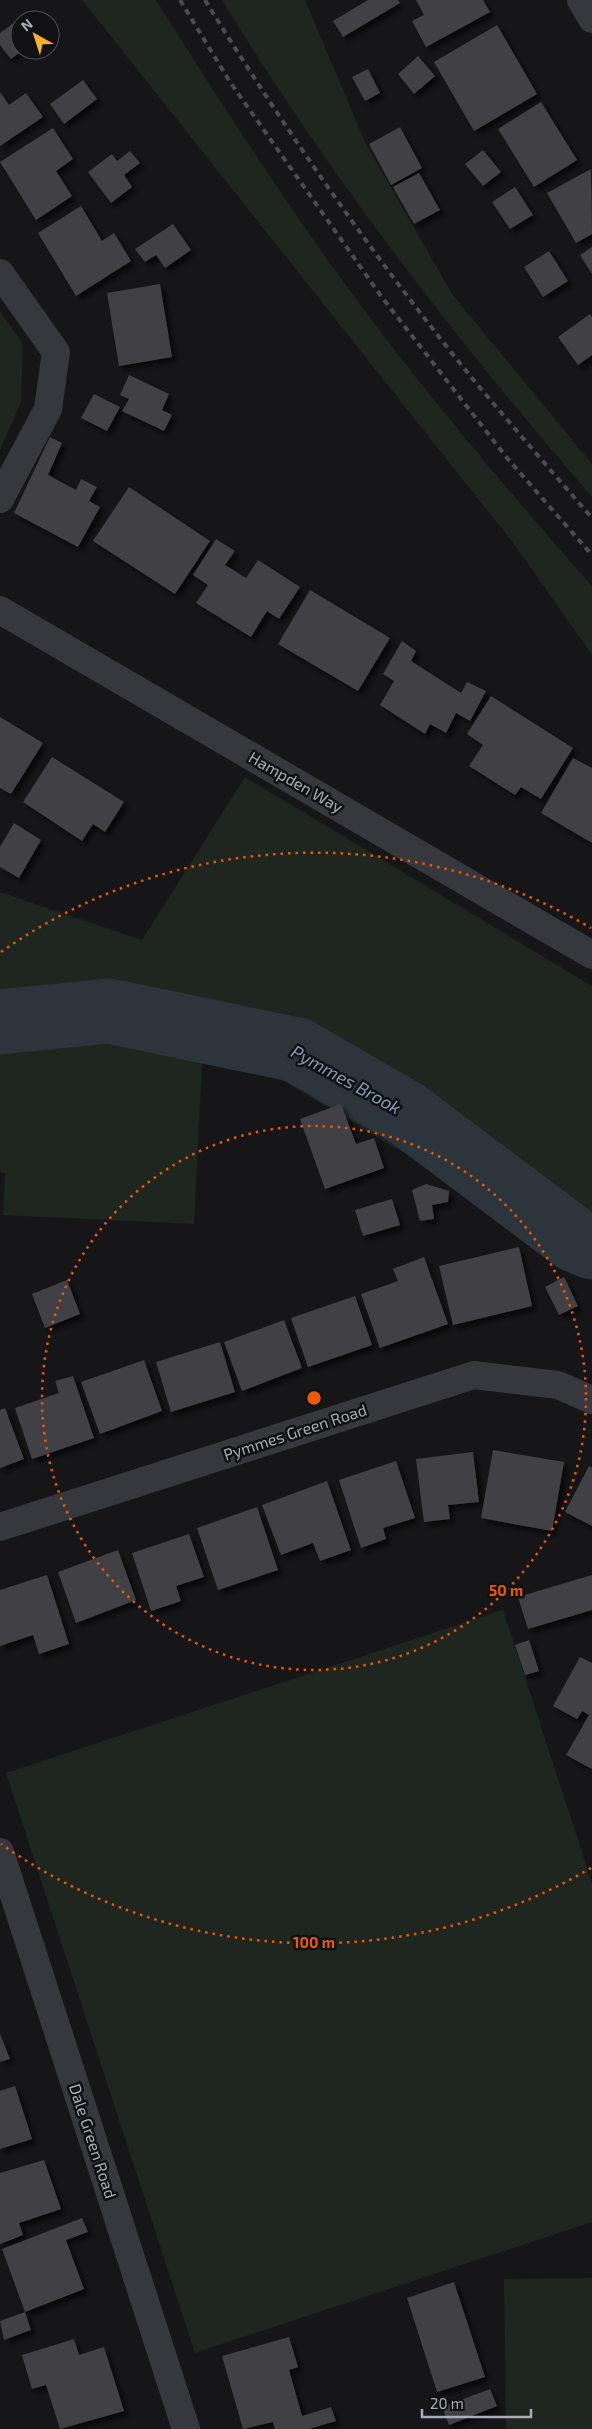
<svg xmlns="http://www.w3.org/2000/svg" width="592" height="2429" viewBox="0 0 592 2429" font-family="'Exo 2',sans-serif">
<style>
.green{fill:#1e261f}
.lines{fill:none;stroke-linecap:round;stroke-linejoin:round}
.river{stroke:#2c353c;stroke-width:65}
.building{fill:#404145;filter:url(#shadow)}
.minor{stroke:#37383d;stroke-width:28}
.tertiary{stroke:#37383d;stroke-width:28}
.rail{stroke:#4a4c52;stroke-width:4;stroke-dasharray:6 5;stroke-linecap:butt}
.ring{fill:none;stroke:#e8590c;stroke-width:2.5;stroke-dasharray:2.5 5}
.labels{text-anchor:middle;stroke-width:5;stroke-linejoin:round;paint-order:stroke}
.street-label{font-size:16px;fill:#a8adb8;stroke:#111113}
.water-label{font-size:18px;font-style:italic;fill:#7f9bb3;stroke:#111113}
.centre{fill:#e8590c;stroke:#111113;stroke-width:2.5}
.ring-label{font-size:15px;text-anchor:middle;font-weight:bold;fill:#e8590c;stroke:#111113;stroke-width:5;stroke-linejoin:round;paint-order:stroke}
</style>
<defs>
<filter id="shadow"><feDropShadow dx="4.5" dy="4.5" stdDeviation="2.5" flood-color="#0009"/></filter>
</defs>
<rect width="100%" height="100%" fill="#161618"/>
<g class="green">
<path d="M 82,0 L 156,0 C 203,74 249,147 299,219 C 387,348 489,469 592,586 L 592,655 L 514,544 Z"/>
<path d="M 222,0 L 305,0 L 365,142 L 452,294 L 592,464 L 592,497 C 457,341 329,176 222,0 Z"/>
<path d="M 0,311 L 23,344 L 21,402 L 0,450 Z"/>
<path d="M 245,777 L 592,986 L 592,1255 L 555,1237 L 394,1147 L 210,1037 L 0,1023 L 0,892 L 142,940 Z"/>
<path d="M 0,1035 L 203,1044 L 194,1224 L 3,1215 L 5,1173 L 0,1172 Z"/>
<path d="M 503,1610 L 592,1883 L 592,2222 L 195,2353 L 6,1773 Z"/>
<path d="M 592,2278 L 592,2429 L 506,2429 L 504,2279 Z"/>
</g>
<g class="lines">
<path class="river" d="M 0,1022 L 109,1011 L 297,1050 L 406,1113 L 575,1240 L 592,1247"/>
</g>
<g class="building">
<path d="M 368,0 L 398,0 L 400,3 L 343,37 L 333,21 Z"/>
<path d="M 416,0 L 483,0 L 490,12 L 426,47 L 412,21 L 424,15 Z"/>
<path d="M 24,15 L 28,20 L 20,20 L 20,50 L 23,50 L 11,59 L 0,45 L 0,33 Z"/>
<path d="M 497,25 L 537,94 L 474,131 L 434,62 Z"/>
<path d="M 418,56 L 435,76 L 414,94 L 398,74 Z"/>
<path d="M 368,69 L 380,93 L 365,101 L 352,77 Z"/>
<path d="M 83,80 L 97,99 L 64,124 L 50,104 Z"/>
<path d="M 0,92 L 9,105 L 26,93 L 43,117 L 0,146 Z"/>
<path d="M 541,102 L 577,160 L 534,187 L 498,129 Z"/>
<path d="M 400,127 L 422,168 L 391,185 L 369,144 Z"/>
<path d="M 53,128 L 73,159 L 56,171 L 72,196 L 36,220 L 0,162 Z"/>
<path d="M 483,150 L 501,172 L 483,186 L 465,164 Z"/>
<path d="M 130,151 L 140,163 L 124,175 L 132,187 L 111,203 L 88,172 L 112,154 L 117,161 Z"/>
<path d="M 591,169 L 592,234 L 576,243 L 547,193 Z"/>
<path d="M 419,173 L 440,210 L 414,224 L 393,187 Z"/>
<path d="M 515,187 L 533,215 L 510,229 L 492,202 Z"/>
<path d="M 81,206 L 102,241 L 114,233 L 131,261 L 76,296 L 38,233 Z"/>
<path d="M 173,224 L 191,250 L 165,268 L 156,255 L 145,262 L 135,249 Z"/>
<path d="M 592,247 L 592,274 L 580,255 Z"/>
<path d="M 549,251 L 568,281 L 543,297 L 524,267 Z"/>
<path d="M 160,284 L 172,357 L 119,366 L 107,293 Z"/>
<path d="M 590,314 L 592,317 L 592,355 L 578,365 L 558,337 Z"/>
<path d="M 129,375 L 169,394 L 162,410 L 172,415 L 164,431 L 122,411 L 129,399 L 120,395 Z"/>
<path d="M 94,394 L 120,407 L 107,431 L 81,418 Z"/>
<path d="M 50,437 L 62,443 L 48,475 L 76,490 L 81,479 L 97,487 L 89,501 L 100,507 L 78,547 L 14,513 Z"/>
<path d="M 129,487 L 210,541 L 175,594 L 93,541 Z"/>
<path d="M 216,539 L 235,551 L 225,565 L 246,578 L 258,560 L 300,587 L 279,619 L 267,611 L 251,637 L 196,603 L 208,585 L 193,575 Z"/>
<path d="M 310,590 L 390,638 L 358,691 L 278,644 Z"/>
<path d="M 402,641 L 416,651 L 411,661 L 461,693 L 467,682 L 486,691 L 470,721 L 456,713 L 446,733 L 430,724 L 425,734 L 380,705 L 394,681 L 383,674 Z"/>
<path d="M 491,696 L 573,748 L 541,799 L 521,787 L 515,795 L 469,766 L 483,745 L 467,734 Z"/>
<path d="M 0,717 L 43,743 L 11,794 L 0,788 Z"/>
<path d="M 52,757 L 124,802 L 105,832 L 93,824 L 82,841 L 23,802 Z"/>
<path d="M 573,758 L 592,768 L 592,843 L 541,813 Z"/>
<path d="M 14,823 L 41,840 L 19,878 L 0,867 L 0,847 Z"/>
<path d="M 341,1104 L 356,1144 L 374,1138 L 384,1168 L 325,1189 L 300,1119 Z"/>
<path d="M 426,1184 L 449,1191 L 448,1202 L 432,1205 L 434,1219 L 420,1221 L 412,1190 Z"/>
<path d="M 392,1199 L 400,1225 L 363,1236 L 355,1210 Z"/>
<path d="M 519,1247 L 532,1306 L 453,1325 L 439,1266 Z"/>
<path d="M 424,1257 L 448,1324 L 380,1348 L 361,1294 L 398,1281 L 393,1269 Z"/>
<path d="M 564,1277 L 578,1306 L 559,1315 L 545,1287 Z"/>
<path d="M 67,1280 L 80,1314 L 45,1328 L 32,1294 Z"/>
<path d="M 355,1296 L 372,1345 L 308,1367 L 291,1318 Z"/>
<path d="M 284,1320 L 302,1368 L 242,1391 L 224,1342 Z"/>
<path d="M 220,1342 L 235,1392 L 171,1412 L 156,1362 Z"/>
<path d="M 144,1360 L 162,1411 L 100,1434 L 81,1382 Z"/>
<path d="M 73,1376 L 94,1438 L 32,1459 L 15,1408 L 59,1393 L 55,1381 Z"/>
<path d="M 5,1408 L 24,1459 L 0,1468 L 0,1410 Z"/>
<path d="M 493,1450 L 564,1462 L 552,1531 L 481,1518 Z"/>
<path d="M 473,1452 L 479,1502 L 448,1505 L 450,1519 L 424,1522 L 416,1459 Z"/>
<path d="M 396,1461 L 415,1518 L 383,1528 L 386,1539 L 361,1548 L 339,1480 Z"/>
<path d="M 589,1466 L 592,1468 L 592,1526 L 565,1512 Z"/>
<path d="M 327,1481 L 351,1550 L 320,1561 L 313,1543 L 281,1555 L 262,1505 Z"/>
<path d="M 257,1507 L 278,1570 L 218,1590 L 197,1528 Z"/>
<path d="M 189,1534 L 204,1577 L 176,1586 L 181,1601 L 151,1611 L 132,1553 Z"/>
<path d="M 118,1550 L 136,1600 L 76,1623 L 58,1572 Z"/>
<path d="M 47,1575 L 69,1644 L 39,1654 L 33,1635 L 0,1646 L 0,1590 Z"/>
<path d="M 592,1575 L 592,1610 L 528,1629 L 518,1597 Z"/>
<path d="M 529,1640 L 539,1671 L 525,1675 L 515,1645 Z"/>
<path d="M 580,1657 L 592,1663 L 592,1769 L 566,1755 L 589,1715 L 582,1711 L 577,1719 L 553,1706 Z"/>
<path d="M 0,2034 L 10,2059 L 0,2062 Z"/>
<path d="M 15,2086 L 32,2139 L 0,2149 L 0,2091 Z"/>
<path d="M 44,2160 L 61,2209 L 19,2223 L 23,2235 L 0,2244 L 0,2173 Z"/>
<path d="M 82,2218 L 88,2232 L 66,2240 L 84,2289 L 25,2312 L 2,2249 Z"/>
<path d="M 454,2282 L 485,2377 L 437,2392 L 407,2298 Z"/>
<path d="M 25,2312 L 31,2330 L 4,2340 L 0,2321 Z"/>
<path d="M 289,2337 L 298,2367 L 289,2370 L 302,2416 L 331,2407 L 336,2421 L 309,2429 L 275,2429 L 273,2422 L 243,2429 L 222,2356 Z"/>
<path d="M 74,2339 L 79,2355 L 104,2347 L 124,2411 L 60,2429 L 46,2385 L 32,2389 L 22,2355 Z"/>
<path d="M 490,2389 L 497,2406 L 449,2425 L 442,2407 Z"/>
</g>
<g class="lines">
<g class="minor">
<path d="M 581,0 L 592,19"/>
<path d="M 0,273 L 56,352 L 48,409 L 0,499"/>
<path d="M 0,1527 L 474,1375 L 558,1385 L 592,1400"/>
<path d="M 0,1852 L 186,2429"/>
</g>
<path class="tertiary" d="M 0,610 L 592,955"/>
<g class="rail">
<path d="M 180,0 L 230,82 L 381,296 L 507,458 L 592,555"/>
<path d="M 205,0 C 287,133 377,262 476,383 C 514,428 553,473 592,518"/>
</g>
</g>
<g class="ring">
<circle cx="314" cy="1398" r="272"/>
<path d="M591 1868A545 545 0 0 1 1 1844M1 952A545 545 0 0 1 591 928"/>
</g>
<g class="labels">
<g class="street-label">
<text transform="translate(296 782) rotate(30)" y="6">Hampden Way</text>
<text transform="translate(295 1432) rotate(-18)" y="6">Pymmes Green Road</text>
<text transform="translate(93 2141) rotate(72)" y="6">Dale Green Road</text>
</g>
<g class="water-label">
<text transform="translate(346 1080) rotate(29)" y="6">Pymmes Brook</text>
</g>
</g>
<circle cx="314" cy="1398" r="8" class="centre"/>
<g class="ring-label">
<text x="506" y="1596">50 m</text>
<text x="314" y="1948">100 m</text>
</g>
<g transform="translate(35 35) rotate(321)"><circle r="24" fill="#111113" stroke="#4d4f55"/>
<path d="M0-4L9 19L0 12L-9 19Z" fill="#f2b134"/>
<text y="-8" font-size="14" font-weight="bold" text-anchor="middle" fill="#a8adb8">N</text>
</g>
<path d="M422 2409v8h109v-8" fill="none" stroke="#a8adb8" stroke-width="2.5"/>
<text x="430" y="2409" font-size="15" fill="#a8adb8" stroke="#111113" stroke-width="4" paint-order="stroke">20 m</text>
</svg>
